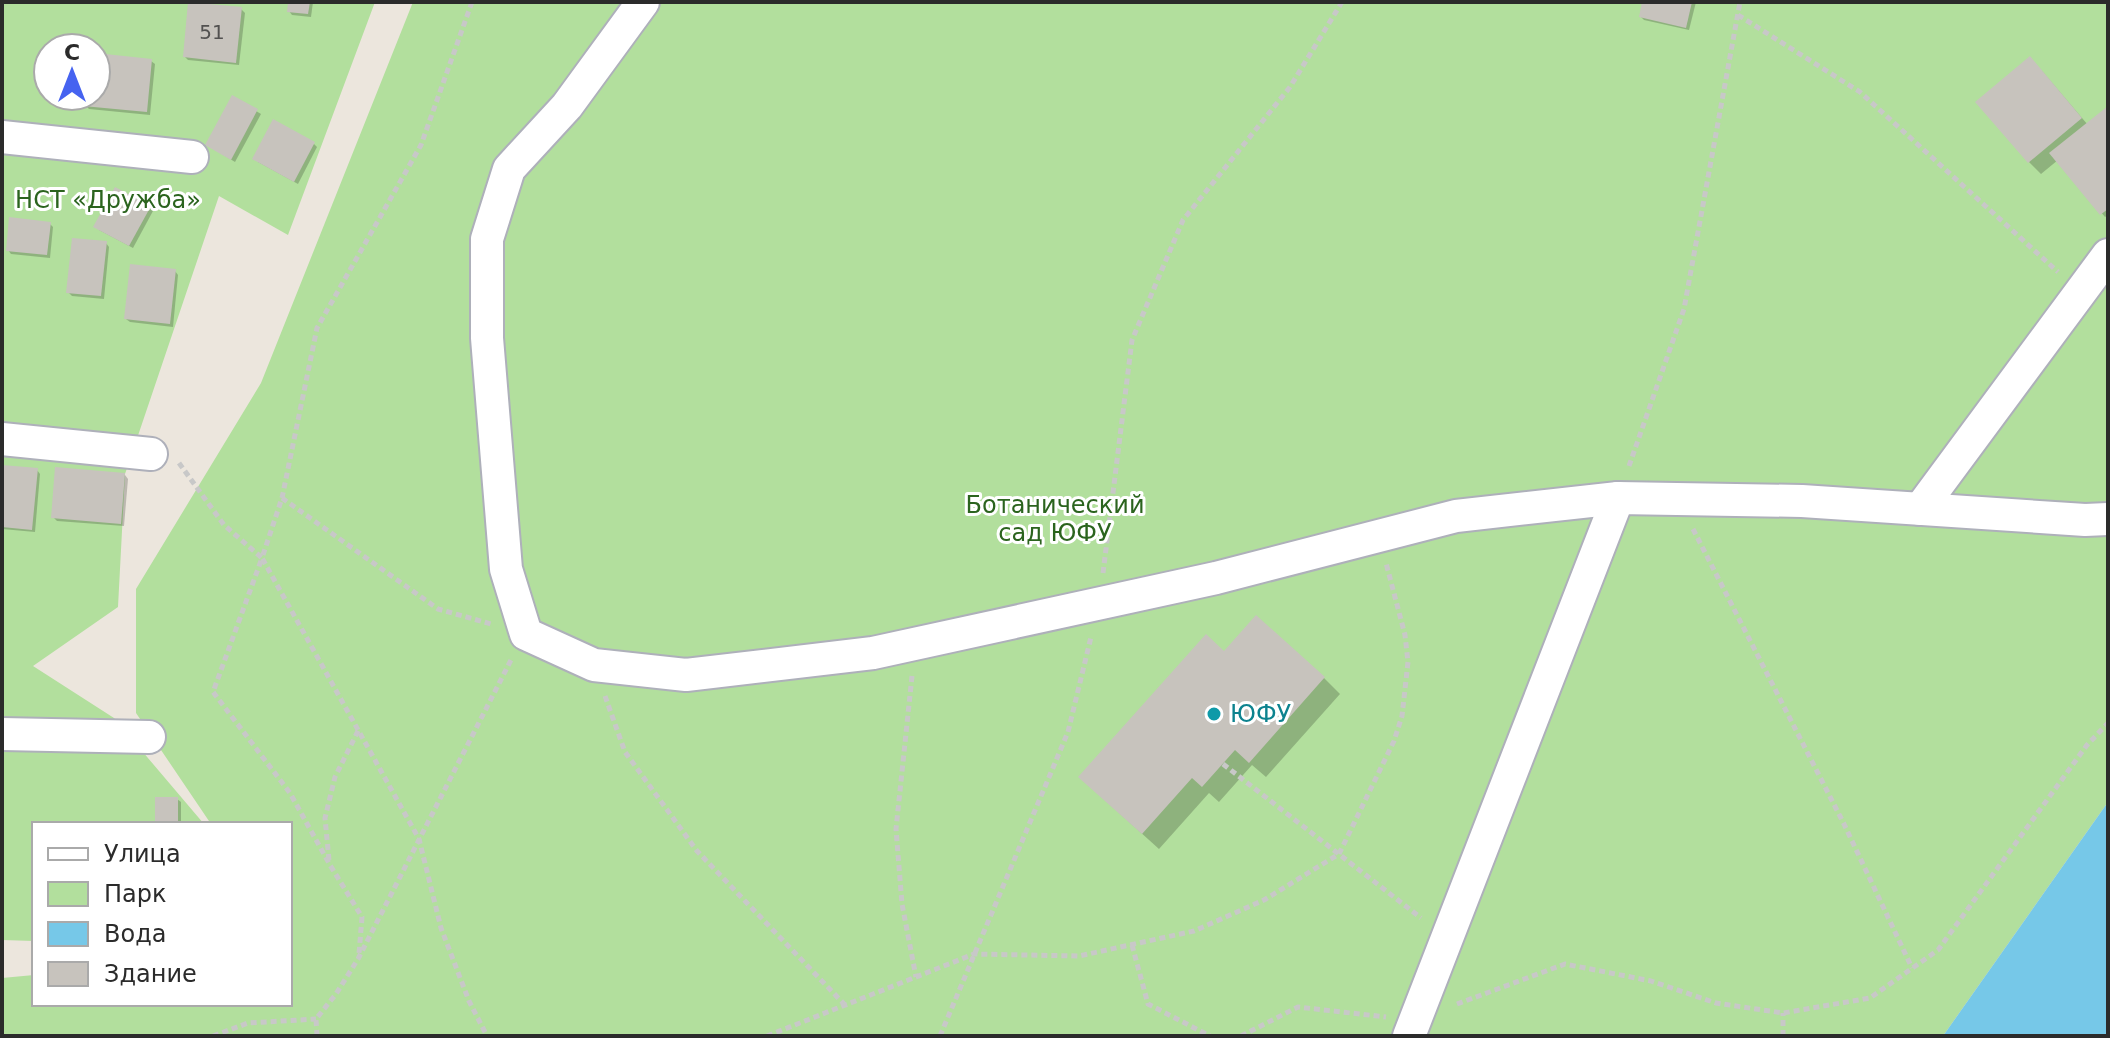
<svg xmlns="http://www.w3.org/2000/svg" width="2110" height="1038" viewBox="0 0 2110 1038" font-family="'DejaVu Sans',sans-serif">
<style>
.green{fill:#b2df9d;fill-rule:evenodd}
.water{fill:#76c8e8}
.shadow{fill:#0003}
.building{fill:#c7c3bd}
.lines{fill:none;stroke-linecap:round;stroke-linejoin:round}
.minor-casing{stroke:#aeb0ba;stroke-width:36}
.path{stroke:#c8c8c8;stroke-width:5;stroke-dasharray:6 4;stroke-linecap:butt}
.minor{stroke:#fff;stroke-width:32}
.culture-dot{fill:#0f9aa8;stroke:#fff;stroke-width:3}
.labels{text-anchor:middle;stroke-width:6;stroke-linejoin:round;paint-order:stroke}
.number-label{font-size:20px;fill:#525150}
.park-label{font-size:24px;fill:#2b641e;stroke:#fff}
.culture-label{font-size:24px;fill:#0d838f;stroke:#fff;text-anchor:start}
</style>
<rect width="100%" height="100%" fill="#ece6dd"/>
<g class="green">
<path d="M 2,2 L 375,2 L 288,235 L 219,196 L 125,474 L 118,607 L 33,666 L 114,718 L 204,824 L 34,824 L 34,941 L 2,940 ZM 48,48 L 96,48 L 96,96 L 48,96 Z"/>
<path d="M 413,2 L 2108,2 L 2108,802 L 1943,1036 L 2,1036 L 2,978 L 34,975 L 34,1004 L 290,1004 L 290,824 L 211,824 L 136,713 L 136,589 L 261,383 Z"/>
</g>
<path class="water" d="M 2108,802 L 2108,1036 L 1943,1036 Z"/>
<g class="shadow">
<path d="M 290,2 L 313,2 L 311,17 L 292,15 L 289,11 Z"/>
<path d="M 1644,2 L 1696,2 L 1689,30 L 1644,20 L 1641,17 Z"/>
<path d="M 241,9 L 245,13 L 239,65 L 188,60 L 185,57 Z"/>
<path d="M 96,55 L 151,61 L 155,64 L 150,115 L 89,109 L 85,105 L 86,96 L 96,96 Z"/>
<path d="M 2042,71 L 2088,125 L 2108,109 L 2108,215 L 2105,217 L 2058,160 L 2041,174 L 2029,162 Z"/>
<path d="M 233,97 L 261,114 L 235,162 L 207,145 Z"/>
<path d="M 314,144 L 317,147 L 298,184 L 258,162 Z"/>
<path d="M 150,207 L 153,211 L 133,248 L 99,230 Z"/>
<path d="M 50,224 L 53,227 L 50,258 L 11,254 L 8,250 Z"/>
<path d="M 106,243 L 109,247 L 104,299 L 72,296 L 68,292 Z"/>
<path d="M 175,271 L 178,275 L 173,327 L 130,322 L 126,319 Z"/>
<path d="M 2,467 L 37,470 L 40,474 L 35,532 L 2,529 Z"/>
<path d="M 125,475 L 128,479 L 124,526 L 57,521 L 53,517 Z"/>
<path d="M 1225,654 L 1324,678 L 1340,694 L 1266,777 L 1252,765 L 1219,802 L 1209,793 L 1159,849 L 1097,793 Z"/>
<path d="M 177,799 L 181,802 L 181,824 L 157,824 Z"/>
</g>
<g class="building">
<path d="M 188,2 L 242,7 L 236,63 L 183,57 Z"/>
<path d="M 288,2 L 310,2 L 308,14 L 287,12 Z"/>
<path d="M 1642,2 L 1692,2 L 1686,28 L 1639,17 Z"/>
<path d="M 96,53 L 152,59 L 147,112 L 83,106 L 84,96 L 96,96 Z"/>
<path d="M 2030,56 L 2082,118 L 2028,163 L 1975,102 Z"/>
<path d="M 232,95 L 258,109 L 231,160 L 205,145 Z"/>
<path d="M 2108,106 L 2108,209 L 2100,215 L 2049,153 Z"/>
<path d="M 273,119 L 315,142 L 294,182 L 252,159 Z"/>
<path d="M 115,187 L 151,206 L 129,246 L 93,227 Z"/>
<path d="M 9,217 L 51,222 L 47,255 L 6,251 Z"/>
<path d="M 72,238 L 107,241 L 101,296 L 66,293 Z"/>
<path d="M 130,264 L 176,269 L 170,324 L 124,319 Z"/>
<path d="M 2,465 L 38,468 L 32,530 L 2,527 Z"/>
<path d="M 55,467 L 125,473 L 121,524 L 51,518 Z"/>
<path d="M 1256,615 L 1325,677 L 1249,763 L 1235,750 L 1202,787 L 1192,778 L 1142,834 L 1078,777 L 1206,634 L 1224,651 Z"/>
<rect x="155" y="797" width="23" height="27"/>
</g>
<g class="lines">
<defs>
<g id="minor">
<path d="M 643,2 L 567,106 L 509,169 L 487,239 L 487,338 L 506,569 L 526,634 L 594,665 L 686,675 L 873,653 L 1216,578 L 1456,516 L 1618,498 L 1802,501 L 2085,520 L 2108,519"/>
<path d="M 2,137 L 192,157"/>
<path d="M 2,439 L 151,454"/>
<path d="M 1920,509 L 2108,255"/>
<path d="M 2,734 L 149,737"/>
<path d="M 1409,1036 L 1618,498"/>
</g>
</defs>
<use href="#minor" class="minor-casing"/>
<g class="path">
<path d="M 472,2 L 421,145 L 317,328 L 282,498 L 262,558 L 419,839 L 441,928 L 469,1001 L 487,1036"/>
<path d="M 1738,15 L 1860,92 L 2058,272"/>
<path d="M 179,463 L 224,525 L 262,558 L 213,692 L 290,793 L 330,865 L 362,917 L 359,954"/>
<path d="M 1629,466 L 1684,309 L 1740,2"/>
<path d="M 282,498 L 438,609 L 491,624"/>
<path d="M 1693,529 L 1844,824 L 1912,968"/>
<path d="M 1103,573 L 1132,340 L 1183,220 L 1290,87 L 1342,2"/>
<path d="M 912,676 L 896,829 L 902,904 L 916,977"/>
<path d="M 605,696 L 625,752 L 697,851 L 845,1005"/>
<path d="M 1223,764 L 1421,918"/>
<path d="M 329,860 L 325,818 L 335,777 L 359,729"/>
<path d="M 1132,945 L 1148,1004 L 1210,1036"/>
<path d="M 1457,1004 L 1565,964 L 1651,981 L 1716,1003 L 1783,1013 L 1870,998 L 1938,950 L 2087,745 L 2108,723"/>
<path d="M 213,1036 L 248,1023 L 316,1019"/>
<path d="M 317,1036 L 316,1019 L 336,994 L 358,959 L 511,660"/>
<path d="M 767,1036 L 974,954 L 1079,956 L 1194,931 L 1264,900 L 1339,854 L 1394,741 L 1402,716 L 1408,662 L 1405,635 L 1386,563"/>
<path d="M 940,1036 L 1068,732 L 1091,637"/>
<path d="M 1241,1036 L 1298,1007 L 1386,1017"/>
<path d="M 1783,1036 L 1783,1013"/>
</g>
<use href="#minor" class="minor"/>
</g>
<circle class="culture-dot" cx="1214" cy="714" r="8"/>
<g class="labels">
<g class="number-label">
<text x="212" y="39">51</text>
</g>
<g class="park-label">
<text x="108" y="208">НСТ «Дружба»</text>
<text x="1055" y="513">Ботанический<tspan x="1055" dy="28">сад ЮФУ</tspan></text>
</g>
<g class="culture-label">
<text x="1230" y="722">ЮФУ</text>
</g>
</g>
<rect width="2110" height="1038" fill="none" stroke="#2b2b2b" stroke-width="8"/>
<rect x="32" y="822" width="260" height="184" fill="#ffffff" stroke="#aaaaaa" stroke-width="2"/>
<rect x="48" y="848" width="40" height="12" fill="#ffffff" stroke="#aaaaaa" stroke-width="2"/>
<text x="104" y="862" font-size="24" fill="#2b2b2b">Улица</text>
<rect x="48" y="882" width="40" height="24" fill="#b2df9d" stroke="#aaaaaa" stroke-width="2"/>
<text x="104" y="902" font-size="24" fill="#2b2b2b">Парк</text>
<rect x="48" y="922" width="40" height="24" fill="#76c8e8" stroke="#aaaaaa" stroke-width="2"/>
<text x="104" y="942" font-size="24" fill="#2b2b2b">Вода</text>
<rect x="48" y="962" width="40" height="24" fill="#c7c3bd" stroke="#aaaaaa" stroke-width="2"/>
<text x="104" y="982" font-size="24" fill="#2b2b2b">Здание</text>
<g transform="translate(72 72)"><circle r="38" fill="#ffffff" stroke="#aaaaaa" stroke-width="2"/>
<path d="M0-6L14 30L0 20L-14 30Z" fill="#4663f0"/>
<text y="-12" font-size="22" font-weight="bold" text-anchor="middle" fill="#2b2b2b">С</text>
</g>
</svg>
